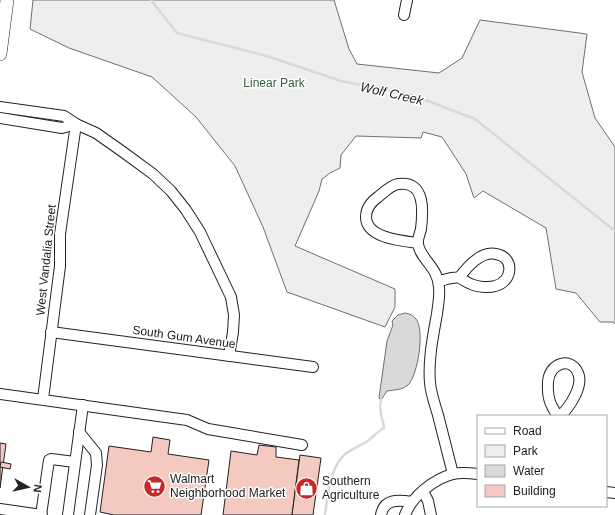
<svg xmlns="http://www.w3.org/2000/svg" width="615" height="515" viewBox="0 0 615 515" font-family="Helvetica,sans-serif">
<style>
.green{fill:#eee;stroke:#6f6f6f}
.water{fill:#d9d9d9;stroke:#6f6f6f}
.lines{fill:none;stroke-linecap:round;stroke-linejoin:round}
.stream{stroke:#d9d9d9;stroke-width:2.5}
.building{fill:#f3c9c0;stroke:#222}
.minor-casing{stroke:#222;stroke-width:12}
.major-casing{stroke:#222;stroke-width:14}
.minor{stroke:#fff;stroke-width:10}
.major{stroke:#fff;stroke-width:13}
.labels{text-anchor:middle;stroke-width:3;stroke-linejoin:round;paint-order:stroke}
.park-label{font-size:12px;fill:#2f5e38;stroke:#fff}
.street-label{font-size:12px;fill:#222;stroke:#fff}
.poi-label{font-size:12px;fill:#222;stroke:#fff;text-anchor:start}
.water-label{font-size:13px;font-style:italic;fill:#222;stroke:#fff}
</style>
<rect width="100%" height="100%" fill="#fff"/>
<path class="green" d="M 33,0 L 334,0 L 349,49 L 357,64 L 439,73 L 462,58 L 480,20 L 587,34 L 582,72 L 595,118 L 615,147 L 615,324 L 613,322 L 600,322 L 576,293 L 556,289 L 546,228 L 483,191 L 474,198 L 466,174 L 442,137 L 423,132 L 421,138 L 356,136 L 341,155 L 340,168 L 330,173 L 322,179 L 319,191 L 295,246 L 395,289 L 395,307 L 385,327 L 287,292 L 263,227 L 235,166 L 196,117 L 152,77 L 69,48 L 30,29 Z"/>
<path class="water" d="M 405,313 C 410,314 413,315 416,319 C 425,330 418,375 408,385 C 402,390 394,390 387,391 L 381,400 L 379,398 L 387,341 L 393,325 L 392,321 L 398,315 Z"/>
<g class="lines">
<g class="stream">
<path d="M 151,0 L 177,33 L 267,56 L 341,81 L 412,95 L 475,119 L 615,231"/>
<path d="M 325,515 C 327,498 330,469 343,456 C 350,449 361,446 369,440 C 374,436 378,431 384,428 C 383,418 378,411 381,400"/>
</g>
</g>
<g class="building">
<path d="M 153,437 L 170,440 L 168,454 L 209,460 L 201,515 L 114,515 L 100,512 L 109,446 L 151,452 Z"/>
<path d="M 0,443 L 6,444 L 0,488 Z"/>
<path d="M 259,445 L 276,447 L 276,457 L 299,460 L 292,515 L 223,515 L 231,451 L 257,455 Z"/>
<path d="M 300,455 L 321,458 L 313,515 L 292,515 Z"/>
<path d="M 1,462 L 11,464 L 10,469 L 0,467 Z"/>
</g>
<g class="lines">
<defs>
<g id="minor">
<path d="M 404,15 L 407,0"/>
<path d="M 0,107 L 64,116 L 76,124 L 96,133 L 123,152 L 153,174 L 171,191 L 186,210 L 200,232 L 231,297 L 234,315 L 233,332 L 229,356"/>
<path d="M 0,118 L 62,128 L 76,124"/>
<path d="M 418,243 C 402,241 366,238 366,217 C 366,208 371,202 378,197 C 383,193 391,185 398,184 C 426,180 423,212 421,229 C 420,234 417,239 418,244 C 420,259 438,267 439,287 C 440,296 438,305 437,314 C 433,336 428,360 430,383 C 431,394 435,405 438,415 C 443,435 448,455 453,474"/>
<path d="M 439,281 C 445,280 454,276 460,278 C 464,280 467,283 471,284 C 477,287 489,288 495,286 C 513,282 515,257 496,254 C 481,251 467,267 459,278"/>
<path d="M 51,332 L 313,367"/>
<path d="M 0,394 L 187,420 L 208,429 L 302,445"/>
<path d="M 43,399 L 60,266 L 60,234 L 76,124"/>
<path d="M 558,416 C 550,405 547,397 548,382 C 549,363 571,356 578,373 C 584,386 569,408 560,416"/>
<path d="M 79,432 L 96,453 L 97,465 L 90,515"/>
<path d="M 423,491 L 428,501 L 431,515"/>
<path d="M 606,492 L 615,493"/>
<path d="M 0,509 L 42,515"/>
<path d="M 41,515 L 49,460 L 51,459 L 75,462"/>
<path d="M 68,515 L 83,405"/>
<path d="M 381,515 C 384,498 399,500 412,502"/>
<path d="M 405,515 C 412,496 434,479 453,474 C 461,472 470,473 478,474"/>
</g>
<path id="major" d="M 0,54 L 7,0"/>
</defs>
<use href="#minor" class="minor-casing"/>
<use href="#major" class="major-casing"/>
<use href="#minor" class="minor"/>
<use href="#major" class="major"/>
</g>
<defs>
<symbol id="supermarket-disc" viewBox="-11 -11 22 22"><circle r="9.5" fill="#c62828" stroke="#fff"/><path d="M-6-5.5h2.5l.6 2H6L4.5 2H-2.5L-4.4-4H-6ZM-1.5 3.2a1.3 1.3 0 1 0 .1 0ZM3 3.2a1.3 1.3 0 1 0 .1 0Z" fill="#fff"/></symbol>
<symbol id="shop-disc" viewBox="-11 -11 22 22"><circle r="9.5" fill="#c62828" stroke="#fff"/><path d="M-5-2.5h2.3a2.7 3.5 0 0 1 5.4 0H5L5.5 6h-11ZM-1.5-2.5h3a1.5 2.3 0 0 0-3 0Z" fill="#fff"/></symbol>
</defs>
<g fill-rule="evenodd">
<use href="#supermarket-disc" x="142" y="474" width="25" height="25"/>
<use href="#shop-disc" x="294" y="476" width="25" height="25"/>
</g>
<g class="labels">
<g class="park-label">
<text x="274" y="87">Linear Park</text>
</g>
<g class="street-label">
<text transform="translate(46 260) rotate(-84)" y="4">West Vandalia Street</text>
<text transform="translate(184 337) rotate(8)" y="4">South Gum Avenue</text>
</g>
<g class="poi-label">
<text x="170" y="483">Walmart<tspan x="170" dy="14">Neighborhood Market</tspan></text>
<text x="322" y="485">Southern<tspan x="322" dy="14">Agriculture</tspan></text>
</g>
<g class="water-label">
<text transform="translate(392 93) rotate(13)" y="5">Wolf Creek</text>
</g>
</g>
<rect x="477" y="415" width="130" height="92" fill="#ffffff" stroke="#a7a7a7"/>
<rect x="485" y="428" width="20" height="6" fill="#ffffff" stroke="#a7a7a7"/>
<text x="513" y="435" font-size="12" fill="#222222">Road</text>
<rect x="485" y="445" width="20" height="12" fill="#eeeeee" stroke="#a7a7a7"/>
<text x="513" y="455" font-size="12" fill="#222222">Park</text>
<rect x="485" y="465" width="20" height="12" fill="#d9d9d9" stroke="#a7a7a7"/>
<text x="513" y="475" font-size="12" fill="#222222">Water</text>
<rect x="485" y="485" width="20" height="12" fill="#f3c9c0" stroke="#a7a7a7"/>
<text x="513" y="495" font-size="12" fill="#222222">Building</text>
<g transform="translate(28 487) rotate(98)" stroke="#ffffff" stroke-width="3" paint-order="stroke">
<path d="M0-3L7 15L0 10L-7 15Z" fill="#222222"/>
<text y="-6" font-size="11" font-weight="bold" text-anchor="middle" fill="#222222">N</text>
</g>
</svg>
